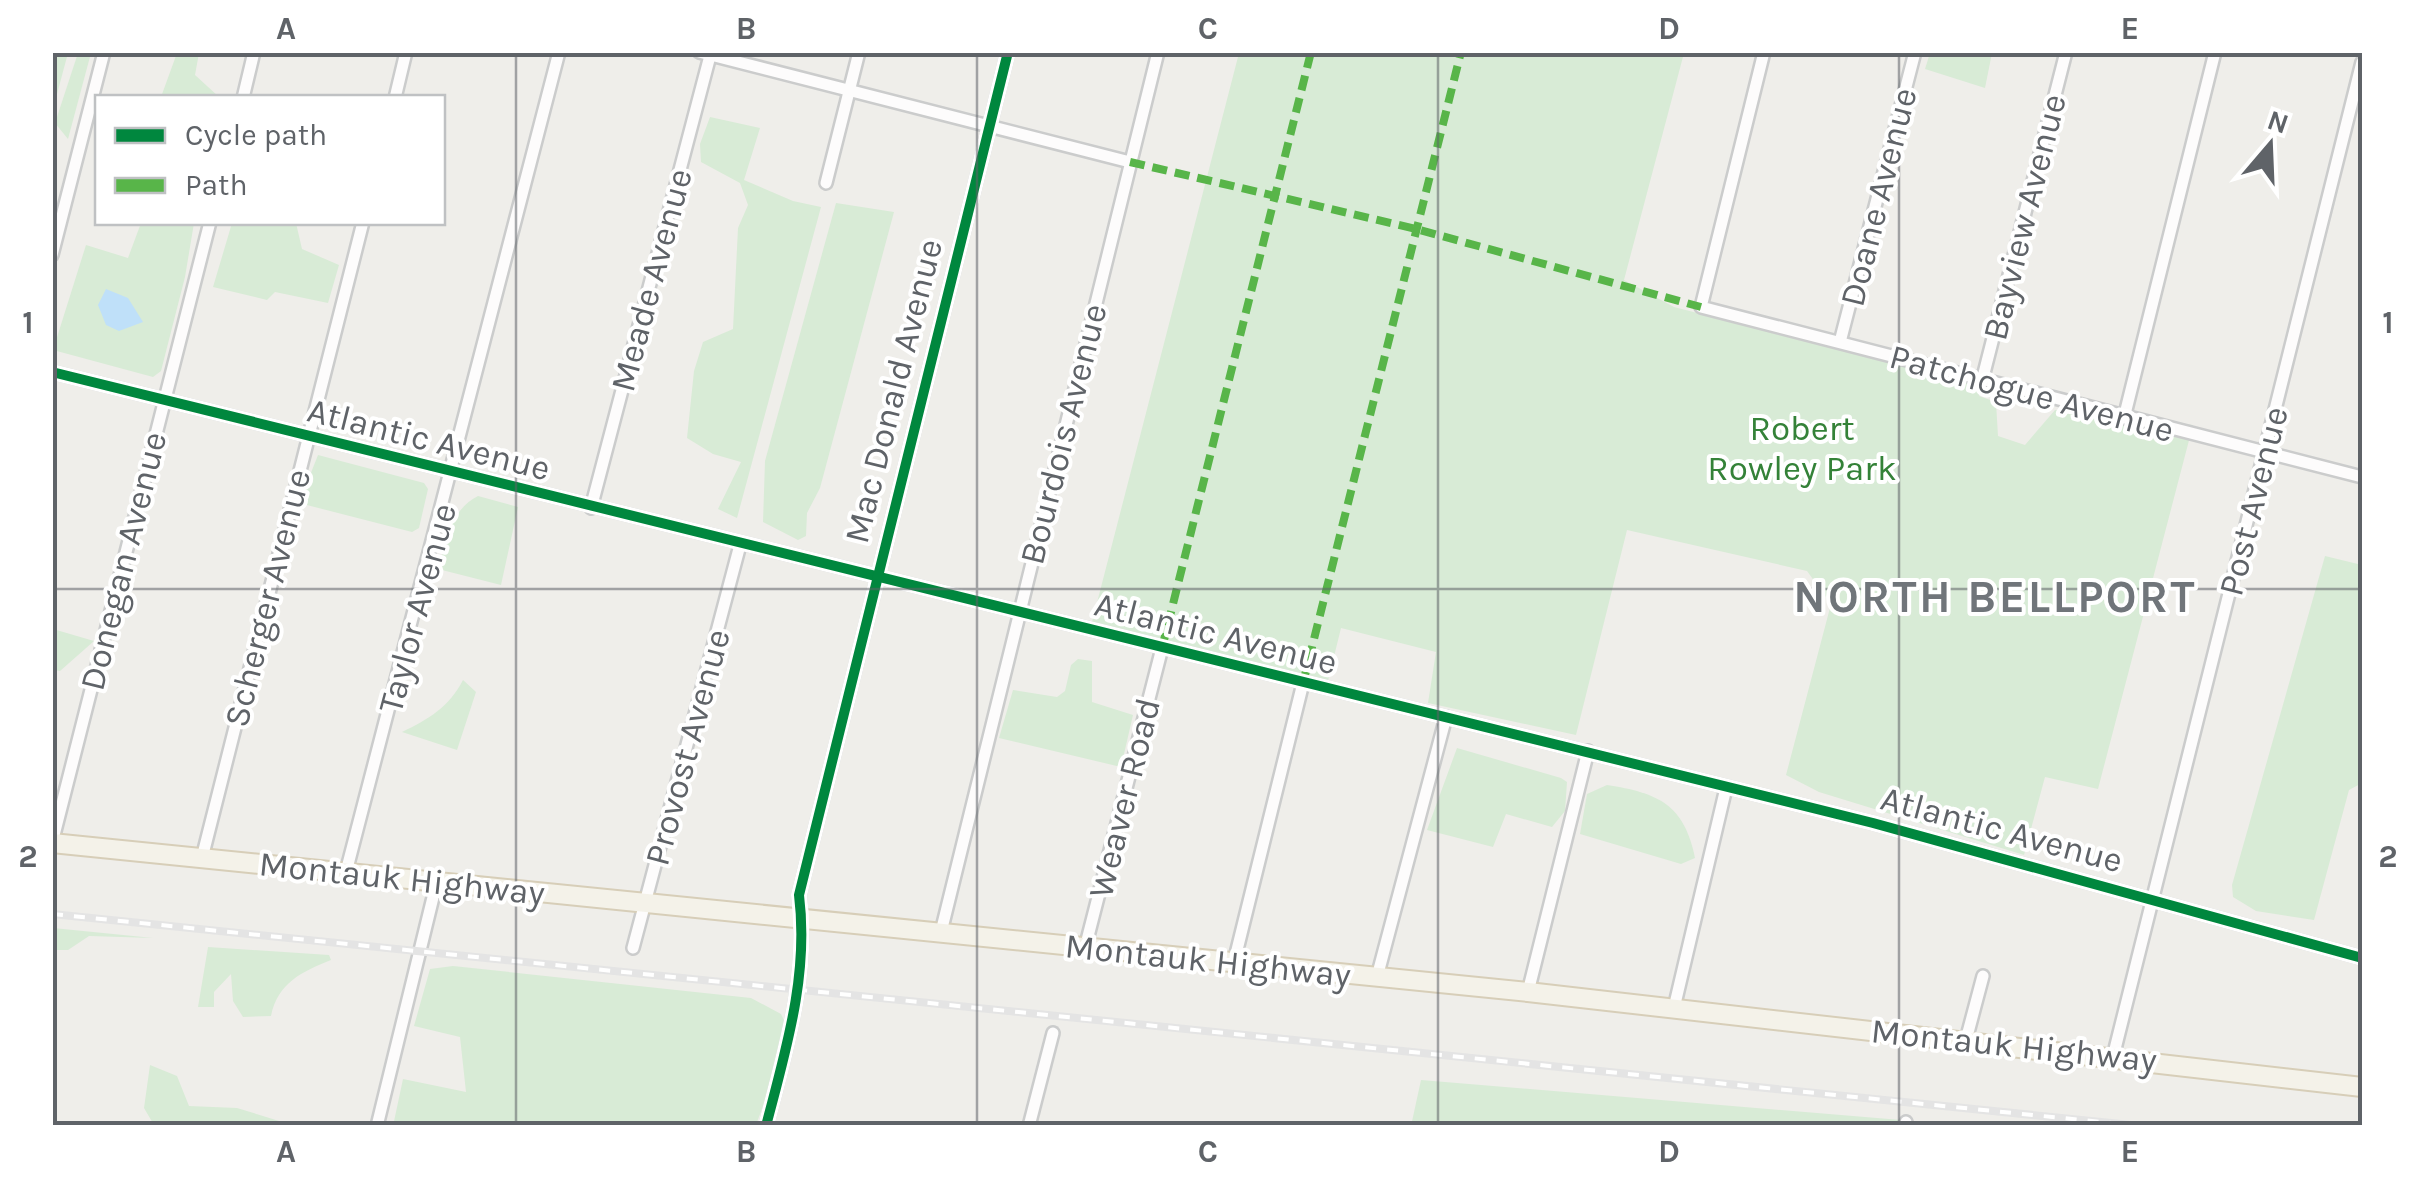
<svg xmlns="http://www.w3.org/2000/svg" width="2415" height="1178" viewBox="0 0 2415 1178" font-family="Karla,sans-serif">
<style>
.green{fill:#d8ebd6}
.water{fill:#bfe0f9}
.lines{fill:none;stroke-linecap:round;stroke-linejoin:round}
.minor-casing{stroke:#cbcccc;stroke-width:16}
.primary-casing{stroke:#d7ceb8;stroke-width:22}
.minor{stroke:#fdfcfc;stroke-width:11}
.primary{stroke:#f4f2e9;stroke-width:18}
.rail-casing{stroke:#e4e4e4;stroke-width:8}
.rail{stroke:#fff;stroke-width:4;stroke-dasharray:11;stroke-linecap:butt}
.quiet{stroke:#58b549;stroke-width:8;stroke-dasharray:15 8;stroke-linecap:butt}
.cycleway-casing{stroke:#fff;stroke-width:16}
.cycleway{stroke:#00873e;stroke-width:10}
.grid{fill:none;stroke:#5f6368;stroke-width:2.5;stroke-opacity:0.55}
.labels{text-anchor:middle;stroke-width:8;stroke-linejoin:round;paint-order:stroke}
.street-label{font-size:35px;fill:#5f6368;stroke:#fff}
.park-label{font-size:35px;fill:#348238;stroke:#fff}
.district-label{font-size:45px;font-weight:bold;letter-spacing:2.5px;fill:#70757a;stroke:#fff}
.neatline{fill:none;stroke:#5f6368;stroke-width:4}
.grid-label{font-size:32px;text-anchor:middle;font-weight:bold;fill:#5f6368}
</style>
<rect width="100%" height="100%" fill="#efeeea"/>
<g class="green">
<path d="M 53,52 L 68,53 L 53,109 L 52,53 Z"/>
<path d="M 78,53 L 91,53 L 68,139 L 55,123 Z"/>
<path d="M 177,53 L 199,53 L 195,75 L 219,97 L 161,97 Z"/>
<path d="M 1239,53 L 1684,53 L 1624,280 L 1674,307 L 1982,386 L 1979,396 L 1996,402 L 1998,436 L 2025,445 L 2055,410 L 2193,425 L 2098,789 L 2045,777 L 2024,855 L 1819,792 L 1786,775 L 1831,604 L 1807,571 L 1627,530 L 1576,735 L 1428,703 L 1436,652 L 1341,628 L 1328,681 L 1092,622 Z"/>
<path d="M 1930,53 L 1992,53 L 1985,88 L 1925,69 Z"/>
<path d="M 710,117 L 760,128 L 744,180 L 793,201 L 821,207 L 737,518 L 718,509 L 741,462 L 713,454 L 687,438 L 694,371 L 703,342 L 733,329 L 738,228 L 748,205 L 740,183 L 701,162 L 700,144 Z"/>
<path d="M 836,203 L 894,212 L 820,488 L 807,513 L 806,536 L 798,540 L 763,522 L 765,461 Z"/>
<path d="M 141,223 L 194,223 L 185,277 L 161,371 L 153,377 L 53,350 L 86,245 L 128,258 Z"/>
<path d="M 232,223 L 296,223 L 302,249 L 339,265 L 328,303 L 275,292 L 267,300 L 213,287 Z"/>
<path d="M 318,455 L 424,483 L 428,489 L 419,528 L 412,532 L 299,503 Z"/>
<path d="M 478,496 L 518,507 L 501,585 L 438,569 C 447,541 450,510 478,496 Z"/>
<path d="M 2325,556 L 2362,565 L 2362,783 L 2349,790 L 2314,920 L 2256,911 L 2233,897 L 2232,885 Z"/>
<path d="M 53,629 L 94,641 L 60,671 L 53,670 Z"/>
<path d="M 1078,659 L 1092,661 L 1092,702 L 1133,715 L 1121,767 L 999,738 L 1013,690 L 1057,697 L 1065,691 L 1071,665 Z"/>
<path d="M 463,680 L 476,692 L 457,750 L 402,732 C 429,719 449,707 463,680 Z"/>
<path d="M 1457,748 L 1561,778 L 1567,782 L 1565,811 L 1552,827 L 1506,814 L 1493,847 L 1427,830 Z"/>
<path d="M 1607,785 C 1658,793 1684,804 1695,858 L 1681,864 L 1580,834 L 1587,794 Z"/>
<path d="M 52,928 L 53,928 L 153,938 L 89,936 L 68,950 L 53,950 Z"/>
<path d="M 208,947 L 329,955 L 331,960 C 301,972 278,983 271,1016 L 243,1017 L 233,1001 L 231,974 L 214,992 L 214,1007 L 198,1007 Z"/>
<path d="M 453,966 L 751,998 L 781,1014 L 790,1033 L 756,1125 L 393,1126 L 403,1079 L 466,1092 L 460,1037 L 414,1026 L 430,969 Z"/>
<path d="M 150,1065 L 177,1076 L 189,1106 L 237,1108 L 292,1125 L 154,1125 L 144,1108 Z"/>
<path d="M 1421,1080 L 1961,1125 L 1411,1126 Z"/>
</g>
<path class="water" d="M 106,289 L 128,298 L 143,322 L 119,331 L 106,325 L 98,305 Z"/>
<g class="lines">
<defs>
<g id="minor">
<path d="M 699,52 L 1130,162"/>
<path d="M 1764,52 L 1701,307 L 2362,477"/>
<path d="M 243,98 L 254,52"/>
<path d="M 395,98 L 406,52"/>
<path d="M 826,183 L 859,52"/>
<path d="M 52,255 L 104,52"/>
<path d="M 1840,342 L 1915,52"/>
<path d="M 52,372 L 1873,823 L 2362,958"/>
<path d="M 1982,381 L 2066,52"/>
<path d="M 2124,418 L 2215,52"/>
<path d="M 591,508 L 711,52"/>
<path d="M 52,843 L 210,222"/>
<path d="M 202,858 L 363,222"/>
<path d="M 346,872 L 559,52"/>
<path d="M 941,932 L 1158,52"/>
<path d="M 633,948 L 740,545"/>
<path d="M 1085,948 L 1162,648"/>
<path d="M 1234,962 L 1303,683"/>
<path d="M 1377,977 L 1446,717"/>
<path d="M 1528,992 L 1588,751"/>
<path d="M 1674,1008 L 1726,788"/>
<path d="M 1966,1040 L 1983,976"/>
<path d="M 2113,1057 L 2362,62"/>
<path d="M 377,1126 L 437,881"/>
<path d="M 766,1126 C 786,1049 809,975 799,895 L 1008,52"/>
<path d="M 1029,1126 L 1053,1033"/>
<path d="M 1905,1126 L 1906,1122"/>
</g>
<path id="primary" d="M 52,843 L 1528,992 L 2362,1087"/>
</defs>
<use href="#minor" class="minor-casing"/>
<use href="#primary" class="primary-casing"/>
<use href="#minor" class="minor"/>
<use href="#primary" class="primary"/>
<defs>
<path id="rail" d="M 52,914 L 2141,1126"/>
</defs>
<use href="#rail" class="rail-casing"/>
<use href="#rail" class="rail"/>
<g class="quiet">
<path d="M 1130,162 L 1416,229 L 1701,307"/>
<path d="M 1162,648 L 1311,52"/>
<path d="M 1303,683 L 1461,52"/>
</g>
<defs>
<g id="cycleway">
<path d="M 52,372 L 1873,823 L 2362,958"/>
<path d="M 766,1126 C 786,1049 809,975 799,895 L 1008,52"/>
</g>
</defs>
<use href="#cycleway" class="cycleway-casing"/>
<use href="#cycleway" class="cycleway"/>
</g>
<path class="grid" d="M 516,52 L 516,1126M 977,52 L 977,1126M 1438,52 L 1438,1126M 1899,52 L 1899,1126M 52,589 L 2362,589"/>
<g class="labels">
<g class="street-label">
<text transform="translate(1878 197) rotate(-76)" y="12">Doane Avenue</text>
<text transform="translate(2024 217) rotate(-76)" y="12">Bayview Avenue</text>
<text transform="translate(651 280) rotate(-75)" y="12">Meade Avenue</text>
<text transform="translate(893 391) rotate(-76)" y="12">Mac Donald Avenue</text>
<text transform="translate(2032 393) rotate(15)" y="12">Patchogue Avenue</text>
<text transform="translate(1063 434) rotate(-76)" y="12">Bourdois Avenue</text>
<text transform="translate(429 439) rotate(14)" y="12">Atlantic Avenue</text>
<text transform="translate(2253 501) rotate(-76)" y="12">Post Avenue</text>
<text transform="translate(123 561) rotate(-76)" y="12">Donegan Avenue</text>
<text transform="translate(267 598) rotate(-76)" y="12">Scherger Avenue</text>
<text transform="translate(417 608) rotate(-75)" y="12">Taylor Avenue</text>
<text transform="translate(1216 633) rotate(14)" y="12">Atlantic Avenue</text>
<text transform="translate(687 747) rotate(-75)" y="12">Provost Avenue</text>
<text transform="translate(1124 798) rotate(-76)" y="12">Weaver Road</text>
<text transform="translate(2002 829) rotate(15)" y="12">Atlantic Avenue</text>
<text transform="translate(402 878) rotate(6)" y="12">Montauk Highway</text>
<text transform="translate(1208 960) rotate(6)" y="12">Montauk Highway</text>
<text transform="translate(2014 1045) rotate(6)" y="12">Montauk Highway</text>
</g>
<g class="park-label">
<text x="1802" y="440">Robert<tspan x="1802" dy="40">Rowley Park</tspan></text>
</g>
<g class="district-label">
<text x="1995" y="612">NORTH BELLPORT</text>
</g>
</g>
<rect width="2415" height="1178" fill="none" stroke="#ffffff" stroke-width="110"/>
<rect x="95" y="95" width="350" height="130" fill="#ffffff" stroke="#bfc1c3" stroke-width="2.5"/>
<rect x="115" y="128" width="50" height="15" fill="#00873e" stroke="#bfc1c3" stroke-width="2.5"/>
<text x="185" y="145" font-size="30" fill="#5f6368">Cycle path</text>
<rect x="115" y="178" width="50" height="15" fill="#58b549" stroke="#bfc1c3" stroke-width="2.5"/>
<text x="185" y="195" font-size="30" fill="#5f6368">Path</text>
<g transform="translate(2270 145) rotate(19)" stroke="#ffffff" stroke-width="8" paint-order="stroke">
<path d="M0-8L18 38L0 25L-18 38Z" fill="#5f6368"/>
<text y="-15" font-size="28" font-weight="bold" text-anchor="middle" fill="#5f6368">N</text>
</g>
<rect x="55" y="55" width="2305" height="1068" class="neatline"/>
<g class="grid-label">
<text x="286" y="39">A</text>
<text x="746" y="39">B</text>
<text x="1208" y="39">C</text>
<text x="1669" y="39">D</text>
<text x="2130" y="39">E</text>
<text x="28" y="333">1</text>
<text x="2388" y="333">1</text>
<text x="28" y="867">2</text>
<text x="2388" y="867">2</text>
<text x="286" y="1162">A</text>
<text x="746" y="1162">B</text>
<text x="1208" y="1162">C</text>
<text x="1669" y="1162">D</text>
<text x="2130" y="1162">E</text>
</g>
</svg>
